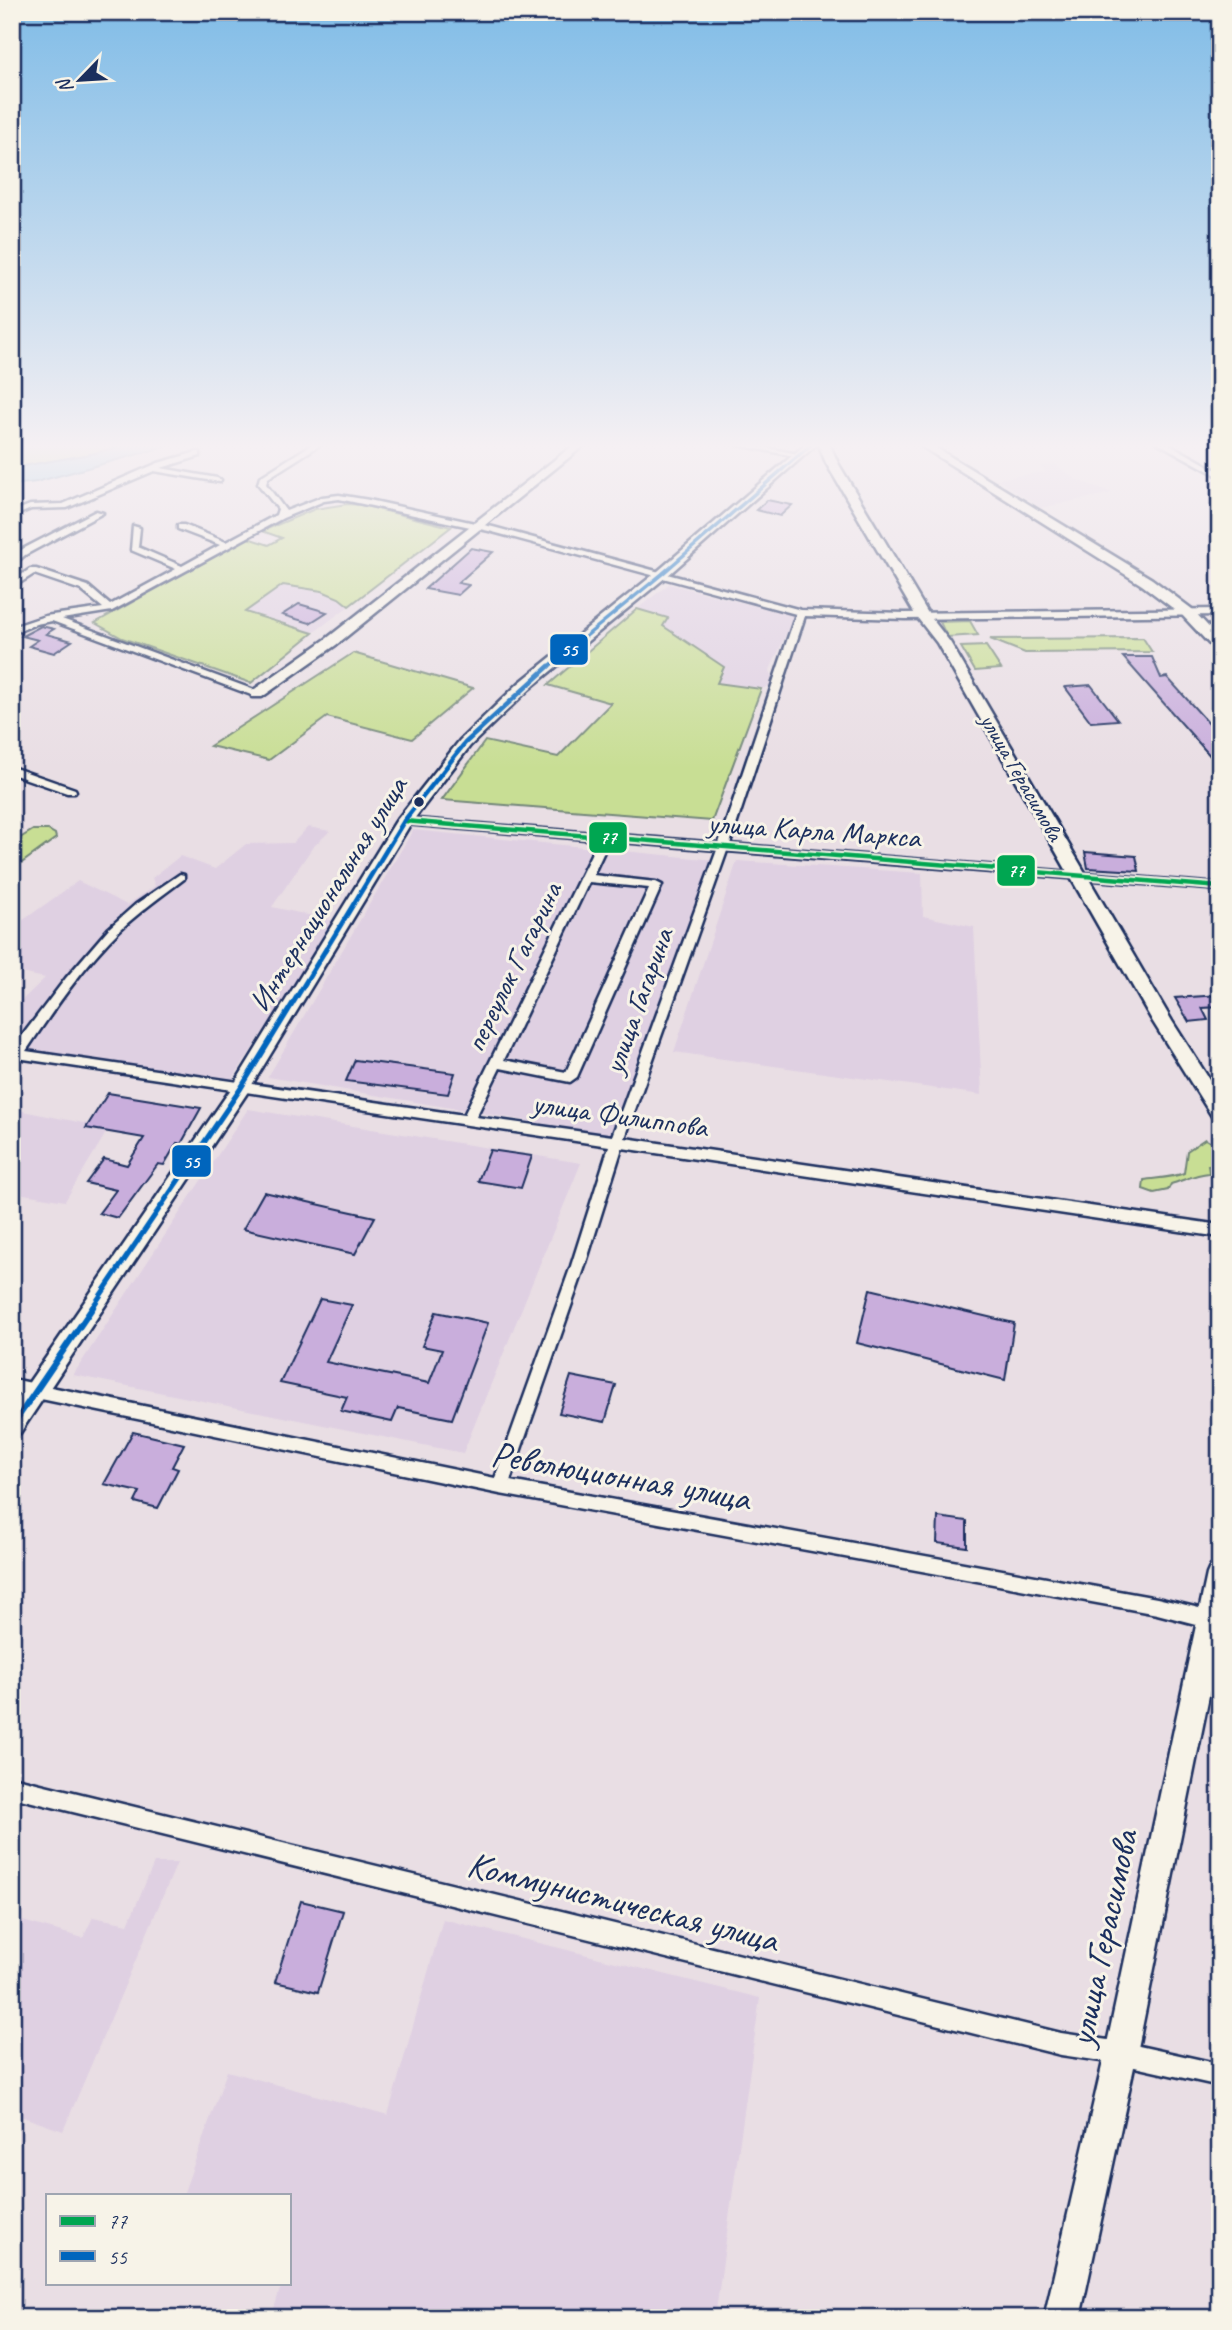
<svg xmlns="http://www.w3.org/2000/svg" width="1232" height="2330" viewBox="0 0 1232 2330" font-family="Caveat,sans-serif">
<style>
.built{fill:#dfd0e2}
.green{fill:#c8de94;stroke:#728679;stroke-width:2}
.water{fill:#84c9e5;stroke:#5a8baf;stroke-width:2}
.building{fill:#c9aedc;stroke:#1b2f5e;stroke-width:2}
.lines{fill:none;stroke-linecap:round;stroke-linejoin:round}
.minor-casing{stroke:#1b2f5e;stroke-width:5}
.secondary-casing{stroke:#1b2f5e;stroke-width:5}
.primary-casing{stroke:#1b2f5e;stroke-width:5}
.minor{fill:#f7f3e8;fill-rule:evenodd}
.secondary{fill:#f7f3e8;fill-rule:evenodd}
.primary{fill:#f7f3e8;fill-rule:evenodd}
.bus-1-casing{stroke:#f7f3e8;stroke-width:9}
.bus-2-far3-casing{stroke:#f7f3e8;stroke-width:7}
.bus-2-far2-casing{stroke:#f7f3e8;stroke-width:9}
.bus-2-far1-casing{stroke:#f7f3e8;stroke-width:10}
.bus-2-casing{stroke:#f7f3e8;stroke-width:11}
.bus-1{stroke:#00a651;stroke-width:4.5}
.bus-2-far3{stroke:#0065bd;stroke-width:3.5}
.bus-2-far2{stroke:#0065bd;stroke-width:4.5}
.bus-2-far1{stroke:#0065bd;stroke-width:5}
.bus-2{stroke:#0065bd;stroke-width:6}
.bus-dot{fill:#1b2f5e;stroke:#f7f3e8;stroke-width:2.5}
.labels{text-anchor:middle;stroke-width:6;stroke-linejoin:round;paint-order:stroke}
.far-street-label{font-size:24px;fill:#1b2f5e;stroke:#f7f3e8}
.street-label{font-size:30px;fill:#1b2f5e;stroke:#f7f3e8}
.near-street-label{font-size:37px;fill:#1b2f5e;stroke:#f7f3e8}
.line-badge{stroke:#f7f3e8;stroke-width:2.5}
.badge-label{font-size:19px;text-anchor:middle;font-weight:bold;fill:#fff}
</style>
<rect width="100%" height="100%" fill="#e9dee4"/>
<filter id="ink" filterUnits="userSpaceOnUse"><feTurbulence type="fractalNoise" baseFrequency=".0143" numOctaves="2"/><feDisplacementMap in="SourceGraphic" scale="14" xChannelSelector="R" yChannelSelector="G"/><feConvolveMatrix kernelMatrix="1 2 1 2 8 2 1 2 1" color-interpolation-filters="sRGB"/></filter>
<g filter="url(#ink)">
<g class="built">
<path d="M 1055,464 L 1075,479 L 1112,493 L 1041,508 L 996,479 L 1046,472 L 1040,466 Z"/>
<path d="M 669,584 L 794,616 L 770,670 L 772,677 L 769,686 L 761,689 L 716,683 L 724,667 L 662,626 L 668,618 L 637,609 Z"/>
<path d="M 283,585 L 322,591 L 339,598 L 349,606 L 313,633 L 244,612 Z"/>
<path d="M 308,827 L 330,831 L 312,848 L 272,907 L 335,921 L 228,1086 L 12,1053 L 12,1003 L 19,1003 L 45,978 L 12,971 L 12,928 L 78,881 L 127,905 L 155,886 L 152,878 L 180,856 L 215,869 L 246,844 L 293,843 Z"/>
<path d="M 413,830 L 715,860 L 611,1135 L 268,1077 Z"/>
<path d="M 737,861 L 922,873 L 923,916 L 974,927 L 982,1095 L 674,1052 Z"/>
<path d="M 12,1109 L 109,1128 L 65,1201 L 12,1192 Z"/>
<path d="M 248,1109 L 581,1163 L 463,1453 L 73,1375 Z"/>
<path d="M 154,1863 L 177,1863 L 63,2131 L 12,2113 L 12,1918 L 83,1938 L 93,1917 L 128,1924 Z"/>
<path d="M 443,1919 L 760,1998 L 715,2318 L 271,2318 L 282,2283 L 289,2283 L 289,2195 L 183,2195 L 227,2071 L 388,2115 Z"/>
</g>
<g class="green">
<path d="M 12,443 L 135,443 L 91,454 L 12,468 Z"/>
<path d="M 347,504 L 361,505 L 451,527 L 349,606 L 339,598 L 322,591 L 283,585 L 245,612 L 313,633 L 251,683 L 122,638 L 95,623 L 248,538 L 269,545 L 282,538 L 262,531 L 315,509 Z"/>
<path d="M 637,609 L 668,618 L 663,626 L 724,667 L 717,683 L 761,689 L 712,821 L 442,800 L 485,741 L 558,757 L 611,703 L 548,685 Z"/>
<path d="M 970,621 L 978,635 L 947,637 L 940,622 Z"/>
<path d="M 1143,638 L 1152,652 L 1025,653 L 990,639 Z"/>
<path d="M 986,646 L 1001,669 L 975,671 L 961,647 Z"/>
<path d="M 353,653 L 473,688 L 412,739 L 327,717 L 269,760 L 210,746 Z"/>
<path d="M 33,830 L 48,830 L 55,834 L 56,838 L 12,870 L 12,843 Z"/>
<path d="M 1205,1139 L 1220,1148 L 1219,1165 L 1208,1165 L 1209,1173 C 1196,1174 1184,1180 1171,1184 L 1168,1190 L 1154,1193 L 1143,1189 L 1144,1180 C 1156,1178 1172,1178 1184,1173 L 1187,1151 Z"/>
</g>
<path class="water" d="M 135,443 L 179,443 L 36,482 L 12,485 L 12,468 L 91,454 Z"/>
<g class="building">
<path d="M 767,500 L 792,505 L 780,516 L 756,510 Z"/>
<path d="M 471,548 L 493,552 L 458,583 L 469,585 L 458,595 L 425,589 Z"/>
<path d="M 299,604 L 327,612 L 310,623 L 282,615 Z"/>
<path d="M 41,626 L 54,629 L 46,634 L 72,641 L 54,653 L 29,646 L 38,640 L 22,636 Z"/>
<path d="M 1123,657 L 1152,657 L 1161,678 L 1167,677 L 1220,736 L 1220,767 Z"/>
<path d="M 1091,685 L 1118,720 L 1091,722 L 1065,687 Z"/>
<path d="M 1085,852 L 1136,856 L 1139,871 L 1088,868 Z"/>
<path d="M 1220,995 L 1220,1007 L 1202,1008 L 1208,1020 L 1189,1022 L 1175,998 Z"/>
<path d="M 355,1060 L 455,1073 L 448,1094 L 346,1081 Z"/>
<path d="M 108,1093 L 201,1108 L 181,1144 L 177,1143 L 164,1165 L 158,1164 L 118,1218 L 99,1213 L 116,1190 L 86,1183 L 104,1159 L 127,1165 L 144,1138 L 86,1128 Z"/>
<path d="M 490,1150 L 532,1156 L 521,1188 L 478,1181 Z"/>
<path d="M 264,1192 L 343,1210 L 375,1217 L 355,1254 L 243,1229 Z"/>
<path d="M 870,1289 L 1014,1323 L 1005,1380 L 857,1343 Z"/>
<path d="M 320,1299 L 352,1305 L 326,1362 L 429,1383 L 442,1350 L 422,1346 L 436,1312 L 488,1323 L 452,1419 L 398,1408 L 392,1422 L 341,1411 L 347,1397 L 280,1383 Z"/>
<path d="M 571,1376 L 616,1385 L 605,1422 L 559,1413 Z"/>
<path d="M 133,1432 L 184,1444 L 172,1467 L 178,1469 L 158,1508 L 135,1502 L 140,1492 L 104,1484 Z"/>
<path d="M 938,1517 L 967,1521 L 967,1547 L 937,1543 Z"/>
<path d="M 301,1901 L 343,1911 L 318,1992 L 275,1982 Z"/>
</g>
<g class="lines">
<defs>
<g id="minor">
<path d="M 314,443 L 323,443 L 268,478 L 266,484 L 286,511 L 322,497 L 339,495 L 369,500 L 493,527 L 801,610 L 905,613 L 1220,609 L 1220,615 L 905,619 L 805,616 L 730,844 L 1220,884 L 1220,890 L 727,851 L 625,1138 L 1220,1225 L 1220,1237 L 622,1148 L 585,1266 L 510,1481 L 1157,1598 L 1220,1613 L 1220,1627 L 1215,1629 L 1157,1614 L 500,1494 L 12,1393 L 12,1379 L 495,1478 L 571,1266 L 609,1146 L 17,1058 L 12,1057 L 12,1049 L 66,978 L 109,928 L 136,904 L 180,874 L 184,875 L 184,879 C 162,896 140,911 120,930 C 84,965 54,1009 26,1051 L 464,1115 L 598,840 L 404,824 L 399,821 L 404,818 L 719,843 L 796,614 L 489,531 L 339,499 L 324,501 L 283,518 L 112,611 L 62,619 L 260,692 L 260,696 L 254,696 L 52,621 L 36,624 L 12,634 L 12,627 L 45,616 L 103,608 L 81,590 L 34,574 L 12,588 L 12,581 L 30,569 L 36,569 L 88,586 L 110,605 L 176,569 L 131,550 L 133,526 L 140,528 L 138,547 L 182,566 L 220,545 L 178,529 L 178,525 L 184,525 L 226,542 L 276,515 L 278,509 L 258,484 L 260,477 ZM 609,841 L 717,850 L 612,1136 L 476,1117 L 500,1068 L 570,1082 L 577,1077 L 662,885 L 656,882 L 593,875 ZM 589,882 L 649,888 L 566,1072 L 504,1060 Z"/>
<path d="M 728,443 L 743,443 L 803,455 L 799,457 Z"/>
<path d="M 1158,443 L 1167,443 L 1220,472 L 1220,477 Z"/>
<path d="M 197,452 L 200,452 L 200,456 L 161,468 L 217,478 L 221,480 L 220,482 L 154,471 L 67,508 L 31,509 L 12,517 L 12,512 L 30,505 L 63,504 L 158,463 Z"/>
<path d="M 96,511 L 103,513 L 25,555 L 12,566 L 12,558 L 19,551 Z"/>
<path d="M 12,767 L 75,789 L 76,791 L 75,793 L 67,793 L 12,774 Z"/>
<path d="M 12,1777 L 1061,2033 L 1121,2042 L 1220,2064 L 1220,2086 L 1121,2064 L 1061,2055 L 12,1797 Z"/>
</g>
<g id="secondary">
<path d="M 576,443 L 587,443 L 336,645 L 262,697 L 252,697 L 252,691 L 326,639 Z"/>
<path d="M 807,443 L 818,443 L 666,577 L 529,689 L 470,746 L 411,823 L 247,1093 L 20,1433 L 12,1435 L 12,1407 L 235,1083 L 396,821 L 460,740 L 519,683 L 658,571 Z"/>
</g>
<g id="primary">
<path d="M 818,443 L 829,443 L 838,463 L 929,615 L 950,642 L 1172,1021 L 1220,1096 L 1220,1120 L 1213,1118 L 1153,1022 L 937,643 L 916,616 L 826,463 Z"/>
<path d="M 916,443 L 928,443 L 1152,579 L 1192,609 L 1220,639 L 1220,651 L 1215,650 L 1182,615 L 1142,585 Z"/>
<path d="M 1220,1562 L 1220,1641 L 1137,2053 L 1080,2318 L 1044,2318 L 1105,2053 L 1207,1574 L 1211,1565 Z"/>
</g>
</defs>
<use href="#minor" class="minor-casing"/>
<use href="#secondary" class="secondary-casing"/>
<use href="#primary" class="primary-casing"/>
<use href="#minor" class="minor"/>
<use href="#secondary" class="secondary"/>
<use href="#primary" class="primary"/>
<defs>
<path id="bus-1" d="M 404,821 L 1220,887"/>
<path id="bus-2-far3" d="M 547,668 L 662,574 L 813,443"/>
<path id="bus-2-far2" d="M 325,951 L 404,821 L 465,743 L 549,666"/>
<path id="bus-2-far1" d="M 92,1308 L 241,1088 L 326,949"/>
<path id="bus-2" d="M 12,1426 L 93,1307"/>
</defs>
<use href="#bus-1" class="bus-1-casing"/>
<use href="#bus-2-far3" class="bus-2-far3-casing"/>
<use href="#bus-2-far2" class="bus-2-far2-casing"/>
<use href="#bus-2-far1" class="bus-2-far1-casing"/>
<use href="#bus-2" class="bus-2-casing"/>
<use href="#bus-1" class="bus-1"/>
<use href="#bus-2-far3" class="bus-2-far3"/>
<use href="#bus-2-far2" class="bus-2-far2"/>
<use href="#bus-2-far1" class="bus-2-far1"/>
<use href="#bus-2" class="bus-2"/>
</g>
</g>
<linearGradient id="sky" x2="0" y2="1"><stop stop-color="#80bce7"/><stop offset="0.58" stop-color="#f5f0f3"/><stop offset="1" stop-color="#f5f0f3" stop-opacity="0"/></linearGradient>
<rect width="1232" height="769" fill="url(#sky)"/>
<circle class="bus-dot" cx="419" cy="802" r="6"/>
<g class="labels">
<g class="far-street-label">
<text transform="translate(1022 777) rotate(60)" y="8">улица Герасимова</text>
</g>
<g class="street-label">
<text transform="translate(814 830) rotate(4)" y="10">улица Карла Маркса</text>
<text transform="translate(328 894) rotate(-58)" y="10">Интернациональная улица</text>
<text transform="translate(513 967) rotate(-64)" y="10">переулок Гагарина</text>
<text transform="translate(638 1001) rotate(-70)" y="10">улица Гагарина</text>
<text transform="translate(620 1115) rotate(8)" y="10">улица Филиппова</text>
</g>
<g class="near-street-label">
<text transform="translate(621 1475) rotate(10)" y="13">Революционная улица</text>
<text transform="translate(623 1901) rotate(14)" y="13">Коммунистическая улица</text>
<text transform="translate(1102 1938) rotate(-78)" y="13">улица Герасимова</text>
</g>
</g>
<g class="line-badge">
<rect x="549" y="633" width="40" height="33" rx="7" fill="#0065bd"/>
<rect x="588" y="821" width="40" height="33" rx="7" fill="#00a651"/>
<rect x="996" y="854" width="40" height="33" rx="7" fill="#00a651"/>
<rect x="171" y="1144" width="41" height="34" rx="7" fill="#0065bd"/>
</g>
<g class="badge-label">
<text x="569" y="656">55</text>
<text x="608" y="844">77</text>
<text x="1016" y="877">77</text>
<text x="191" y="1168">55</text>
</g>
<rect width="1232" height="2330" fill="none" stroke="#f7f3e8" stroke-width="42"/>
<rect x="21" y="21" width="1190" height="2288" fill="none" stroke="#1b2f5e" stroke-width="2.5" filter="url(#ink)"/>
<rect x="46" y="2194" width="245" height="91" fill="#f7f3e8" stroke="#9fa5b1" stroke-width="2"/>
<rect x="60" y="2216" width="35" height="10" fill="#00a651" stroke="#9fa5b1" stroke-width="2"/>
<text x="108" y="2228" font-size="21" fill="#1b2f5e">77</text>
<rect x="60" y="2251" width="35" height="10" fill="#0065bd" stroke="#9fa5b1" stroke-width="2"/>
<text x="108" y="2264" font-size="21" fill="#1b2f5e">55</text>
<g transform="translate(80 80) rotate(245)" stroke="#f7f3e8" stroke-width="5" paint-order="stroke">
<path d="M0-5L12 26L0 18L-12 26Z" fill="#1b2f5e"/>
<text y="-10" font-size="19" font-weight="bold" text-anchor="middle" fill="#1b2f5e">N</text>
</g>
</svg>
